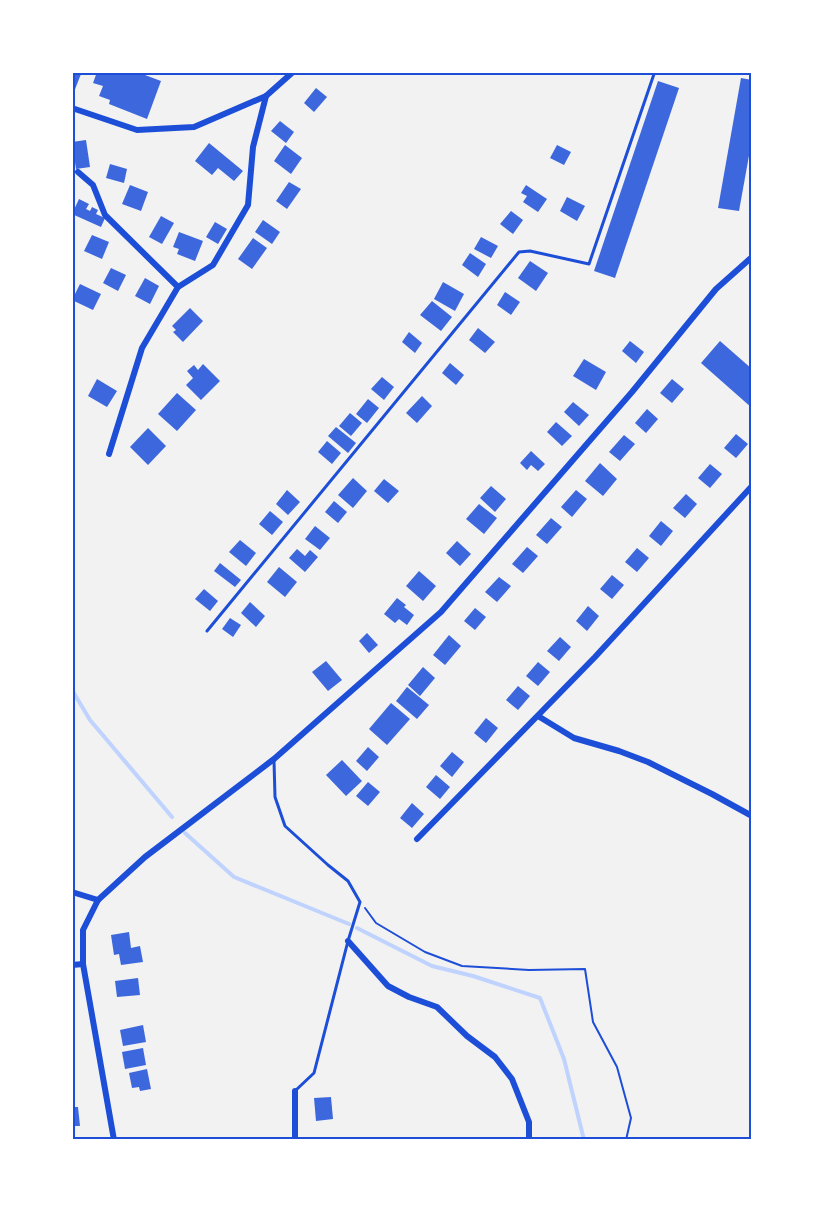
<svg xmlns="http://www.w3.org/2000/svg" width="824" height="1212" viewBox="0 0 824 1212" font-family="Overpass,sans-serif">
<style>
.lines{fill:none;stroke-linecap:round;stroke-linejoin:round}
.stream{stroke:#bfd3fe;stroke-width:4}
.building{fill:#3d67dc}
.path{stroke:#1d4ed8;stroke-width:2}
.service{stroke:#1d4ed8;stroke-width:3}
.minor{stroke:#1d4ed8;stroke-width:6}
.neatline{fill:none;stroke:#1d4ed8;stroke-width:2}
</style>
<rect width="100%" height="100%" fill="#f2f2f2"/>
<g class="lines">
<g class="stream">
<path d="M 72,690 L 90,720 L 172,817"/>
<path d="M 185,833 L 234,877 L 349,924"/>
<path d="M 357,928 L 432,966 L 473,976 L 540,998 L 564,1059 L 584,1140"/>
</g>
</g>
<g class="building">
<path d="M 72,72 L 81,74 L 72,97 Z"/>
<path d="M 97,72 L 137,72 L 161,81 L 147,119 L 109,104 L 110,100 L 99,96 L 103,86 L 93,83 Z"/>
<path d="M 741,78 L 752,80 L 752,139 L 739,211 L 718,208 Z"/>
<path d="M 658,81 L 679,88 L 615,278 L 594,271 Z"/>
<path d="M 316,88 L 327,97 L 314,112 L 304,103 Z"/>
<path d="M 280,121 L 294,132 L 286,143 L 271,131 Z"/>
<path d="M 86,140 L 90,167 L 76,169 L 72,142 Z"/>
<path d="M 209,143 L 243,171 L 234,181 L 218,168 L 212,175 L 195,161 Z"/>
<path d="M 285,145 L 302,158 L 291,174 L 274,161 Z"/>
<path d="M 557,145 L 571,152 L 564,165 L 550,158 Z"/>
<path d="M 110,164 L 127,169 L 124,183 L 106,178 Z"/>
<path d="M 289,182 L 301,189 L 287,209 L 276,201 Z"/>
<path d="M 130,185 L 148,192 L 141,211 L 122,204 Z"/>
<path d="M 526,185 L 547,199 L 538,212 L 523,202 L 527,196 L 521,193 Z"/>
<path d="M 567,197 L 585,206 L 577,221 L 560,211 Z"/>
<path d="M 79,199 L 89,204 L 86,209 L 90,211 L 92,207 L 98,210 L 96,214 L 105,218 L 101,227 L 72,214 Z"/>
<path d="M 511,211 L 523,220 L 513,234 L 500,224 Z"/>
<path d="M 161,216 L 174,223 L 162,244 L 149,237 Z"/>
<path d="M 263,220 L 280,232 L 272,244 L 255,232 Z"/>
<path d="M 215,222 L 227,229 L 218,244 L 206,237 Z"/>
<path d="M 179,232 L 203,241 L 195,261 L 177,254 L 179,249 L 173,247 Z"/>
<path d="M 92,235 L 109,242 L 102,259 L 84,251 Z"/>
<path d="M 481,237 L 498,246 L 491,258 L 474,249 Z"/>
<path d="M 253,238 L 267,248 L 252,269 L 238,259 Z"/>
<path d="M 470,253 L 486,264 L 478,277 L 462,265 Z"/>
<path d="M 530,261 L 548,273 L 536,291 L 518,278 Z"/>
<path d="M 111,268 L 126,275 L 118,291 L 103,283 Z"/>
<path d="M 145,278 L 159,286 L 150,304 L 135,296 Z"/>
<path d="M 443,282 L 464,294 L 455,311 L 434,299 Z"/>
<path d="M 80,284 L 101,294 L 93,310 L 72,300 Z"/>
<path d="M 505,292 L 520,302 L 511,315 L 497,305 Z"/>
<path d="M 432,301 L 452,317 L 441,331 L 420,315 Z"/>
<path d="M 190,308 L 203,321 L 183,342 L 173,332 L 176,330 L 172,326 Z"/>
<path d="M 478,328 L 495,342 L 485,353 L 469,340 Z"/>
<path d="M 409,332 L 422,343 L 415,353 L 402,342 Z"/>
<path d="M 630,341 L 644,352 L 636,363 L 622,351 Z"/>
<path d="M 720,341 L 752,369 L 752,408 L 701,363 Z"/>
<path d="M 584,359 L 606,372 L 596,390 L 573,376 Z"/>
<path d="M 450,363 L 464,375 L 456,385 L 442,373 Z"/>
<path d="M 203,364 L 220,381 L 201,400 L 186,385 L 193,378 L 187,371 L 194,365 L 198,370 Z"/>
<path d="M 382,377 L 394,387 L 384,400 L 371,389 Z"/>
<path d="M 97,379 L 117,391 L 107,407 L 88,396 Z"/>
<path d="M 672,379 L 684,389 L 672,403 L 660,393 Z"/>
<path d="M 177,393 L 196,410 L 177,431 L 158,414 Z"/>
<path d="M 422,396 L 432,406 L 417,423 L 406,413 Z"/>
<path d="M 368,399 L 379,408 L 367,423 L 356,414 Z"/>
<path d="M 573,402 L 589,415 L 579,426 L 564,412 Z"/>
<path d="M 647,409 L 658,419 L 646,433 L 635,423 Z"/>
<path d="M 350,413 L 362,423 L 351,436 L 339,426 Z"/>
<path d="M 556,422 L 572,436 L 562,446 L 547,432 Z"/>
<path d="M 336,427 L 356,443 L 348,453 L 328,436 Z"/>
<path d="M 148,428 L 166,446 L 148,465 L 130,447 Z"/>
<path d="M 736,434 L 748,444 L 736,458 L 724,448 Z"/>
<path d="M 624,435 L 635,444 L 620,461 L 609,452 Z"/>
<path d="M 327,441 L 341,453 L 332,464 L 318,452 Z"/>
<path d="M 531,451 L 545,464 L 538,471 L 531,465 L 527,470 L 520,463 Z"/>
<path d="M 600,463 L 617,479 L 603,496 L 585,481 Z"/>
<path d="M 710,464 L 722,474 L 710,488 L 698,478 Z"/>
<path d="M 353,478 L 367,491 L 353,508 L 338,495 Z"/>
<path d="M 384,479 L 399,491 L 388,503 L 374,491 Z"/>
<path d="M 491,486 L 506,499 L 495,512 L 480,498 Z"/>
<path d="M 287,490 L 300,502 L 288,515 L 276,504 Z"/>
<path d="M 576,490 L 587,499 L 572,517 L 561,507 Z"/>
<path d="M 686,494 L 697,504 L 685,518 L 673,508 Z"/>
<path d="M 334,501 L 347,512 L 338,523 L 325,512 Z"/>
<path d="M 479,504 L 497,518 L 484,534 L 466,519 Z"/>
<path d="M 270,511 L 283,522 L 272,535 L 259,524 Z"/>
<path d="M 551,518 L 562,527 L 547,544 L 536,535 Z"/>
<path d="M 661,521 L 673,531 L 661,546 L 649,536 Z"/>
<path d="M 315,526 L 330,538 L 320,550 L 305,539 Z"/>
<path d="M 240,540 L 256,553 L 246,566 L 229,552 Z"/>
<path d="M 457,541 L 471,554 L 460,566 L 446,553 Z"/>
<path d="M 527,547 L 538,556 L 523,573 L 512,564 Z"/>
<path d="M 637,548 L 649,558 L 637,572 L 625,562 Z"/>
<path d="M 297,549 L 305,556 L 310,550 L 318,557 L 305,572 L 289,558 Z"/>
<path d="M 220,563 L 241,580 L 235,587 L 214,571 Z"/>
<path d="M 279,567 L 297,582 L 285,597 L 267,582 Z"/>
<path d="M 419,571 L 436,586 L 423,601 L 406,586 Z"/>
<path d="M 612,575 L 624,585 L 612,599 L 600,589 Z"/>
<path d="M 499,577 L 511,586 L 497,602 L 485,592 Z"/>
<path d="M 204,589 L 218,601 L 210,611 L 195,599 Z"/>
<path d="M 397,598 L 406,605 L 404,607 L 414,615 L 407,625 L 399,619 L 395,623 L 384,614 Z"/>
<path d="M 250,602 L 265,616 L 256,627 L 241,613 Z"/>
<path d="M 588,606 L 599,616 L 587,631 L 576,621 Z"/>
<path d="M 475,608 L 486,617 L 475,630 L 464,621 Z"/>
<path d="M 230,618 L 241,625 L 233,637 L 222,629 Z"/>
<path d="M 367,633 L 378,645 L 369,653 L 359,641 Z"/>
<path d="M 449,635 L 461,646 L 445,665 L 433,655 Z"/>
<path d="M 560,637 L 571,647 L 559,661 L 547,651 Z"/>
<path d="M 326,661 L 342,680 L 328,691 L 312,672 Z"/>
<path d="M 538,662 L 550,672 L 538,686 L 526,676 Z"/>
<path d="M 423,667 L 435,678 L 420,696 L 408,685 Z"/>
<path d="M 518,686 L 530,696 L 518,710 L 506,700 Z"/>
<path d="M 407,687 L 429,705 L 417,719 L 396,701 Z"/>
<path d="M 391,703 L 410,719 L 387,745 L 369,729 Z"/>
<path d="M 486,718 L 498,728 L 486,743 L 474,733 Z"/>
<path d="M 368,747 L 379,757 L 367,771 L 356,761 Z"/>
<path d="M 452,752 L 464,762 L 452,777 L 440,766 Z"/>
<path d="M 342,760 L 362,781 L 346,796 L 326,775 Z"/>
<path d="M 436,775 L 450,787 L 440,799 L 426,787 Z"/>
<path d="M 368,782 L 380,792 L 368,806 L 356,796 Z"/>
<path d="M 412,803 L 424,814 L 412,828 L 400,818 Z"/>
<path d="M 129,932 L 131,948 L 140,946 L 143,962 L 121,965 L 119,954 L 114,955 L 111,935 Z"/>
<path d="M 138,978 L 140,995 L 117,997 L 115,981 Z"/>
<path d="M 143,1025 L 146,1042 L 123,1046 L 120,1030 Z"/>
<path d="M 143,1048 L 146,1065 L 125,1069 L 122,1052 Z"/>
<path d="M 147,1069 L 151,1089 L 140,1091 L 139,1087 L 132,1088 L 129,1073 Z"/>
<path d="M 331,1097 L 333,1119 L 316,1121 L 314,1098 Z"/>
<path d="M 72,1107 L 78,1107 L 80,1126 L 72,1126 Z"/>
</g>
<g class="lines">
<path class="path" d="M 365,908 L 376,923 L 425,952 L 462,966 L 529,970 L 585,969 L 593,1022 L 617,1067 L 631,1118 L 626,1140"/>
<g class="service">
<path d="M 207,631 L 519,252 L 530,251 L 589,264 L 654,74"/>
<path d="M 274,761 L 275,797 L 285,826 L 328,865 L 348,881 L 360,902 L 348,941 L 314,1073 L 296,1090"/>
</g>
<g class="minor">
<path d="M 72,108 L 137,130 L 194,127 L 266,96"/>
<path d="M 78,172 L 93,185 L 105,215 L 178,287"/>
<path d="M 109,454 L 142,348 L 178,287 L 213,265 L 248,205 L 253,147 L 266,96 L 293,72"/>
<path d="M 538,716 L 574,738 L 619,751 L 648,762 L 712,794 L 752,816"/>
<path d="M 417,839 L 595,657 L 752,486"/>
<path d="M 72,892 L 98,900"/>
<path d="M 348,941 L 388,986 L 409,997 L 437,1007 L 467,1036 L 495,1057 L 512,1079 L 529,1122 L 529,1140"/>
<path d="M 72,965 L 83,964"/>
<path d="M 114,1140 L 83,964 L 83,930 L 98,900 L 145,857 L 274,759 L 441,612 L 632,392 L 716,289 L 752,257"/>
<path d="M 295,1140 L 295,1091"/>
</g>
</g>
<rect width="824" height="1212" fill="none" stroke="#ffffff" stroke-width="147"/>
<rect x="74" y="74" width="676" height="1064" class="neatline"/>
</svg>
